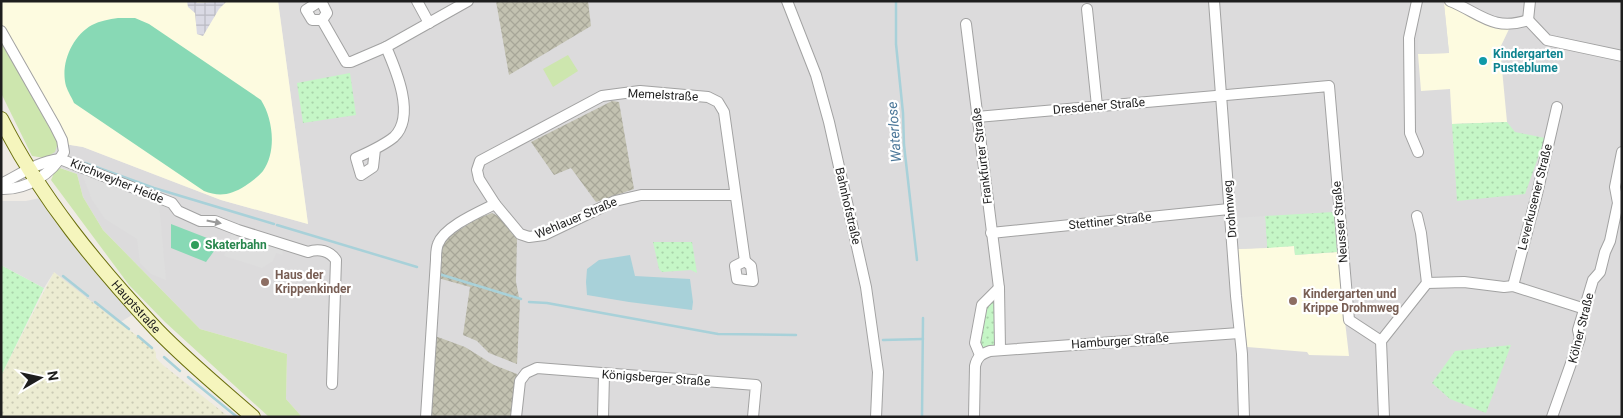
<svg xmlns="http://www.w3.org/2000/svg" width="1623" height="418" viewBox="0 0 1623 418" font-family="Roboto,sans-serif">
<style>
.residential{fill:#dcdbdc}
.education{fill:#fdfbe0}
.construction{fill:url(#construction-cross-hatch)}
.farmland{fill:url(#farmland-dots)}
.grass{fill:#cde6ae}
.park{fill:url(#park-dots)}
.pitch{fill:#88d9b5}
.parking{fill:#dedede}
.plaza{fill:url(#plaza-grid)}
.water{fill:#a8d1d9}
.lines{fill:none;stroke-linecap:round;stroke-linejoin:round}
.stream{stroke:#a8d1d9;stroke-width:2.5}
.minor-casing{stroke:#a2a2a2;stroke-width:12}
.secondary-casing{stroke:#6a6f0c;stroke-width:16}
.minor{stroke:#fff;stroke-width:10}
.secondary{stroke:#f5f5bd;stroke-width:14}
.oneway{fill:#9a9a9a}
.culture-dot{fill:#0f9aa8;stroke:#fff;stroke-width:2}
.leisure-dot{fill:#2e9e5b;stroke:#fff;stroke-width:2}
.education-dot{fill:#8d6e63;stroke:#fff;stroke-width:2}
.labels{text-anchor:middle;stroke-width:4.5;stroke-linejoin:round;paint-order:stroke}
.culture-label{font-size:12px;font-weight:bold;fill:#0d838f;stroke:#fff;text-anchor:start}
.street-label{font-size:12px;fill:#1e1e1e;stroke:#fff}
.leisure-label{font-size:12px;font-weight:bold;fill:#27864d;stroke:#fff;text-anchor:start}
.education-label{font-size:12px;font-weight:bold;fill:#785e54;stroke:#fff;text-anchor:start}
.water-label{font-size:14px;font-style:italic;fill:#4b7799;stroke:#fff}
</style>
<defs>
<pattern id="construction-cross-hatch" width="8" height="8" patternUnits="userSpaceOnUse" patternTransform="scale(1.25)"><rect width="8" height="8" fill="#c3c2b1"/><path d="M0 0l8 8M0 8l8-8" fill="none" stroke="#a7a698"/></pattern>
<pattern id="farmland-dots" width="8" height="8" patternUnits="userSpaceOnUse" patternTransform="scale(1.25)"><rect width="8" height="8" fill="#ececd2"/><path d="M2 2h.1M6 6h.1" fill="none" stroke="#cacab4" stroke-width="1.8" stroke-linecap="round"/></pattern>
<pattern id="park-dots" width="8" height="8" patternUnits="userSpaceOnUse" patternTransform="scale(1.25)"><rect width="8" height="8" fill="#c5f6c6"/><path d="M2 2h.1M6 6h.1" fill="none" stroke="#a9d2aa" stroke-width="1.8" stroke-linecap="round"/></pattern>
<pattern id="plaza-grid" width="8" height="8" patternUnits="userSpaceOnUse" patternTransform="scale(1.25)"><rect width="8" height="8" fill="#dadae4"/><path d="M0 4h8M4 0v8" fill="none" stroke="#bbbbc3"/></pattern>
</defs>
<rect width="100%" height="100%" fill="#efebe5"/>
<path class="residential" d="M 278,1 L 1622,1 L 1622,417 L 302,417 L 286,399 L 287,354 L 200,329 L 103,230 L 83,197 L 77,174 L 61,168 L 54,173 L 45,158 L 54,152 L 58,143 L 83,147 L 221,200 L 308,224 Z"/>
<g class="education">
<path d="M 1,1 L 278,1 L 308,224 L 221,200 L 83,147 L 58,143 L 1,41 Z"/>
<path d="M 1444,4 L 1457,8 L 1490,26 L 1510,27 L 1500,48 L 1507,122 L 1452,124 L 1450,89 L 1421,91 L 1418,54 L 1449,53 Z"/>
<path d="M 1294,246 L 1295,255 L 1337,252 L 1349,356 L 1309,355 L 1307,352 L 1247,347 L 1238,249 Z"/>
</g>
<g class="construction">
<path d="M 496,1 L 588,1 L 591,26 L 509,75 Z"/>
<path d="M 612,101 L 619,102 L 634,189 L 596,202 L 571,168 L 554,175 L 531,142 Z"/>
<path d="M 492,213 L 502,218 L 517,238 L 516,282 L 520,302 L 517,364 L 489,353 L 477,341 L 463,335 L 470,287 L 438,278 L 439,250 L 450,236 L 476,219 Z"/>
<path d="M 435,336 L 465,347 L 494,365 L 517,374 L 514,417 L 429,417 Z"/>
</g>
<path class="farmland" d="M 54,272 L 154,349 L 156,353 L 156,358 L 163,365 L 229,417 L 1,417 L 1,376 Z"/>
<g class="grass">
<path d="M 1,41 L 58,143 L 55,152 L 45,158 L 32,156 L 1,93 Z"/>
<path d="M 568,55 L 578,71 L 553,87 L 543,69 Z"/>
<path d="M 60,168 L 77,174 L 83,197 L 103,230 L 200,329 L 287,354 L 286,399 L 302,417 L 269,417 L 165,322 L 129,285 L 51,180 L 54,173 Z"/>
</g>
<g class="park">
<path d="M 350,73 L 356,115 L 303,123 L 297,83 Z"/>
<path d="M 1507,122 L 1515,132 L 1545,138 L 1525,194 L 1457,201 L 1452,124 Z"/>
<path d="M 1334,212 L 1337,252 L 1295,255 L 1294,246 L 1267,248 L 1265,216 Z"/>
<path d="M 653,242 L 692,242 L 697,273 L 691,270 L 662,272 L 659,269 Z"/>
<path d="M 1,265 L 44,288 L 1,376 Z"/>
<path d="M 997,294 L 998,346 L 981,350 L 977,342 L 986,306 Z"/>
<path d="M 1511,345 L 1486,413 L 1450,399 L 1432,383 L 1455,351 Z"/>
</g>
<g class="pitch">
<path d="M 118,18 L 135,18 L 149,24 L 261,100 C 273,119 277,151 263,171 C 258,177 251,182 245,186 C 231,195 219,197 204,191 L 74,103 C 72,98 68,92 66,86 C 60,64 72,36 92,25 C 100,21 109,19 118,18 Z"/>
<path d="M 171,224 L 220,243 L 206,262 L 171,248 Z"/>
</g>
<g class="parking">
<path d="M 1424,1 L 1437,1 L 1444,4 L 1449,53 L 1418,54 L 1419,8 Z"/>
<path d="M 82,174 L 159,202 L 166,280 L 151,274 L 140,263 L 137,239 L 105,219 L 92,200 Z"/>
<path d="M 40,198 L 135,313 L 119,323 L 54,272 L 44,288 L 1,265 L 1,201 L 26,201 Z"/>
<path d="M 1265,216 L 1267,248 L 1238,249 L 1235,218 Z"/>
<path d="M 232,232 L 241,234 L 238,243 L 263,250 L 265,243 L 284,248 L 282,255 L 276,253 L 273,261 L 262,268 L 224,256 Z"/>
</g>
<path class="plaza" d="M 187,1 L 196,1 L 197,3 L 227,1 L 219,9 L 203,36 L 197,34 L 195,13 L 188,7 Z"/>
<path class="water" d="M 630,255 L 635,276 L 690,279 L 693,302 L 692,310 L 629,302 L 587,295 L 586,282 L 587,269 L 599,260 Z"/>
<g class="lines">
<g class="stream">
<path d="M 896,1 L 896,44 L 903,113 L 904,145 L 917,260"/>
<path d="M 85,163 L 154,188 L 274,224"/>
<path d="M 277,225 L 417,267"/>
<path d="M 439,274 L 521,299"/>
<path d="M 63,276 L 88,296"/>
<path d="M 95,302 L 129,329"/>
<path d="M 529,302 L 547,303 L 718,334 L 796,335"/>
<path d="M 138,336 L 152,348"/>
<path d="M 883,340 L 923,339"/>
<path d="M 164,357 L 180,371"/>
<path d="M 188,377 L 237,417"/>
<path d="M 922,417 L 923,318"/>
</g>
<defs>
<g id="minor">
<path d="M 320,1 L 306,10 L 312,20 L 322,20"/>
<path d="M 321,1 L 327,13 L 322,20"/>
<path d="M 417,1 L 429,23"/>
<path d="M 787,1 L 816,75 L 829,122 L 866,287 L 878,372 L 876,417"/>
<path d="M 1214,1 L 1236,296 L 1242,354 L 1244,417"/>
<path d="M 1417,1 L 1409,38 L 1410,133 L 1418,152"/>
<path d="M 1450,1 C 1480,13 1493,32 1528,20"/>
<path d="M 1087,9 L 1097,106"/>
<path d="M 322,20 L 346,62 L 351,62 L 386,47 L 468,1"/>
<path d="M 1528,20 L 1547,40 L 1622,56"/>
<path d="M 1528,20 L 1530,1"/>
<path d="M 966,24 L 999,288 L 1000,349"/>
<path d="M 1,31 L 55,126 L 62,140 L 64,152 C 52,174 27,190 1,189"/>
<path d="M 977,117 L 1329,86 L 1349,320 L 1381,341"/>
<path d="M 375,149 L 373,167 L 361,175 L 356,158 C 369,152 383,146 394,137 C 416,116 396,70 386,47"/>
<path d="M 1,184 C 21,174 37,162 60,159 L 172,203 L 178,211 L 200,221 L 215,221 L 238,230 L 308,252 C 319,248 330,251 336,260 L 332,384"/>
<path d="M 735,195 L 641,195 L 615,201 L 544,235 L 529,237 L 520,234 L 495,204 L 479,179 L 477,170 L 480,161 L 602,96 L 640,91 L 708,97 L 718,102 L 724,112 L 745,261"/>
<path d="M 1417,216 L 1421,233 L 1427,283"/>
<path d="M 991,233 L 1229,209"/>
<path d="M 745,261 L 751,266 L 753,281 L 737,279 L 735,266 Z"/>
<path d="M 1513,286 L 1537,194 L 1557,107"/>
<path d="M 980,355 L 975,343 L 982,305 L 999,288"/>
<path d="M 426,417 L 436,260 C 436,255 436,249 438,244 C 444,227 479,212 495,204"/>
<path d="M 516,417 L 520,381 L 526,373 L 537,368 L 756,385 L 753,417"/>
<path d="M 603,417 L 604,374"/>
<path d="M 974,417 L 975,366 C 977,357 981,354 990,351 L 1239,333"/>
<path d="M 1384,417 L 1381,341 L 1427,283 L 1464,282 L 1504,287 L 1513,286 L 1585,309"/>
<path d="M 1552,417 L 1580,338 L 1578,330 L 1593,280 L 1600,272 L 1605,252 L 1610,241 L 1618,203 L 1615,187 L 1622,152"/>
</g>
<g id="secondary">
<path id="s1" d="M 1,119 C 40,197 98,267 157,330 C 187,361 221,389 253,417"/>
</g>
</defs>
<use href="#minor" class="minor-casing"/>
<use href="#secondary" class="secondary-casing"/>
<use href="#minor" class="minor"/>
<use href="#secondary" class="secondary"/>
</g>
<defs><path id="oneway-solid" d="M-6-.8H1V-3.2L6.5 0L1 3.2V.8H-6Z" transform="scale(1.25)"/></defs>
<use class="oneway" href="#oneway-solid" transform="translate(214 222) rotate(11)"/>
<circle class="culture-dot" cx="1483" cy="61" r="5"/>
<circle class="leisure-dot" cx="195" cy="245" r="5"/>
<g class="education-dot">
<circle cx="265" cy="282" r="5"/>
<circle cx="1293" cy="301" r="5"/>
</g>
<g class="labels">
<g class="culture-label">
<text x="1493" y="58">Kindergarten<tspan x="1493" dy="14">Pusteblume</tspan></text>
</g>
<g class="street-label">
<text transform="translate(663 95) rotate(3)" y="4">Memelstraße</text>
<text transform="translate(1099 106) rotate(-5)" y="4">Dresdener Straße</text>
<text transform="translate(982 156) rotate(-97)" y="4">Frankfurter Straße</text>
<text transform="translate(117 181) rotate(22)" y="4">Kirchweyher Heide</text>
<text transform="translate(1535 197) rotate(-76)" y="4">Leverkusener Straße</text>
<text transform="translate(848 206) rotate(77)" y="4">Bahnhofstraße</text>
<text transform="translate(1230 209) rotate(-95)" y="4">Drohmweg</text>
<text transform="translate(576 218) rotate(-23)" y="4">Wehlauer Straße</text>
<text transform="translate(1110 221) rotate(-6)" y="4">Stettiner Straße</text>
<text transform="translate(1340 222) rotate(-95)" y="4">Neusser Straße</text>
<text dy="4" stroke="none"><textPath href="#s1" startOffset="232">Hauptstraße</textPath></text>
<text transform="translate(1581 328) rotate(-76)" y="4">Kölner Straße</text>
<text transform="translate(1120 341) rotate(-4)" y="4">Hamburger Straße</text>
<text transform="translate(656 378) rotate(4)" y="4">Königsberger Straße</text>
</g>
<g class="leisure-label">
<text x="205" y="249">Skaterbahn</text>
</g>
<g class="education-label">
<text x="275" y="279">Haus der<tspan x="275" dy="14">Krippenkinder</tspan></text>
<text x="1303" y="298">Kindergarten und<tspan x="1303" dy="14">Krippe Drohmweg</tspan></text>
</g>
<g class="water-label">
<text transform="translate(894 132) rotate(-94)" y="5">Waterlose</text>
</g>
</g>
<rect width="1623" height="418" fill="none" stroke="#1e1e1e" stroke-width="5"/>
<g transform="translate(40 378) rotate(81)" stroke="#ffffff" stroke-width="4" paint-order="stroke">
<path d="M0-4L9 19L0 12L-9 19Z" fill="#1e1e1e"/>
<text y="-8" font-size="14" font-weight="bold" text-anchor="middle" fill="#1e1e1e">N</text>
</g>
</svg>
